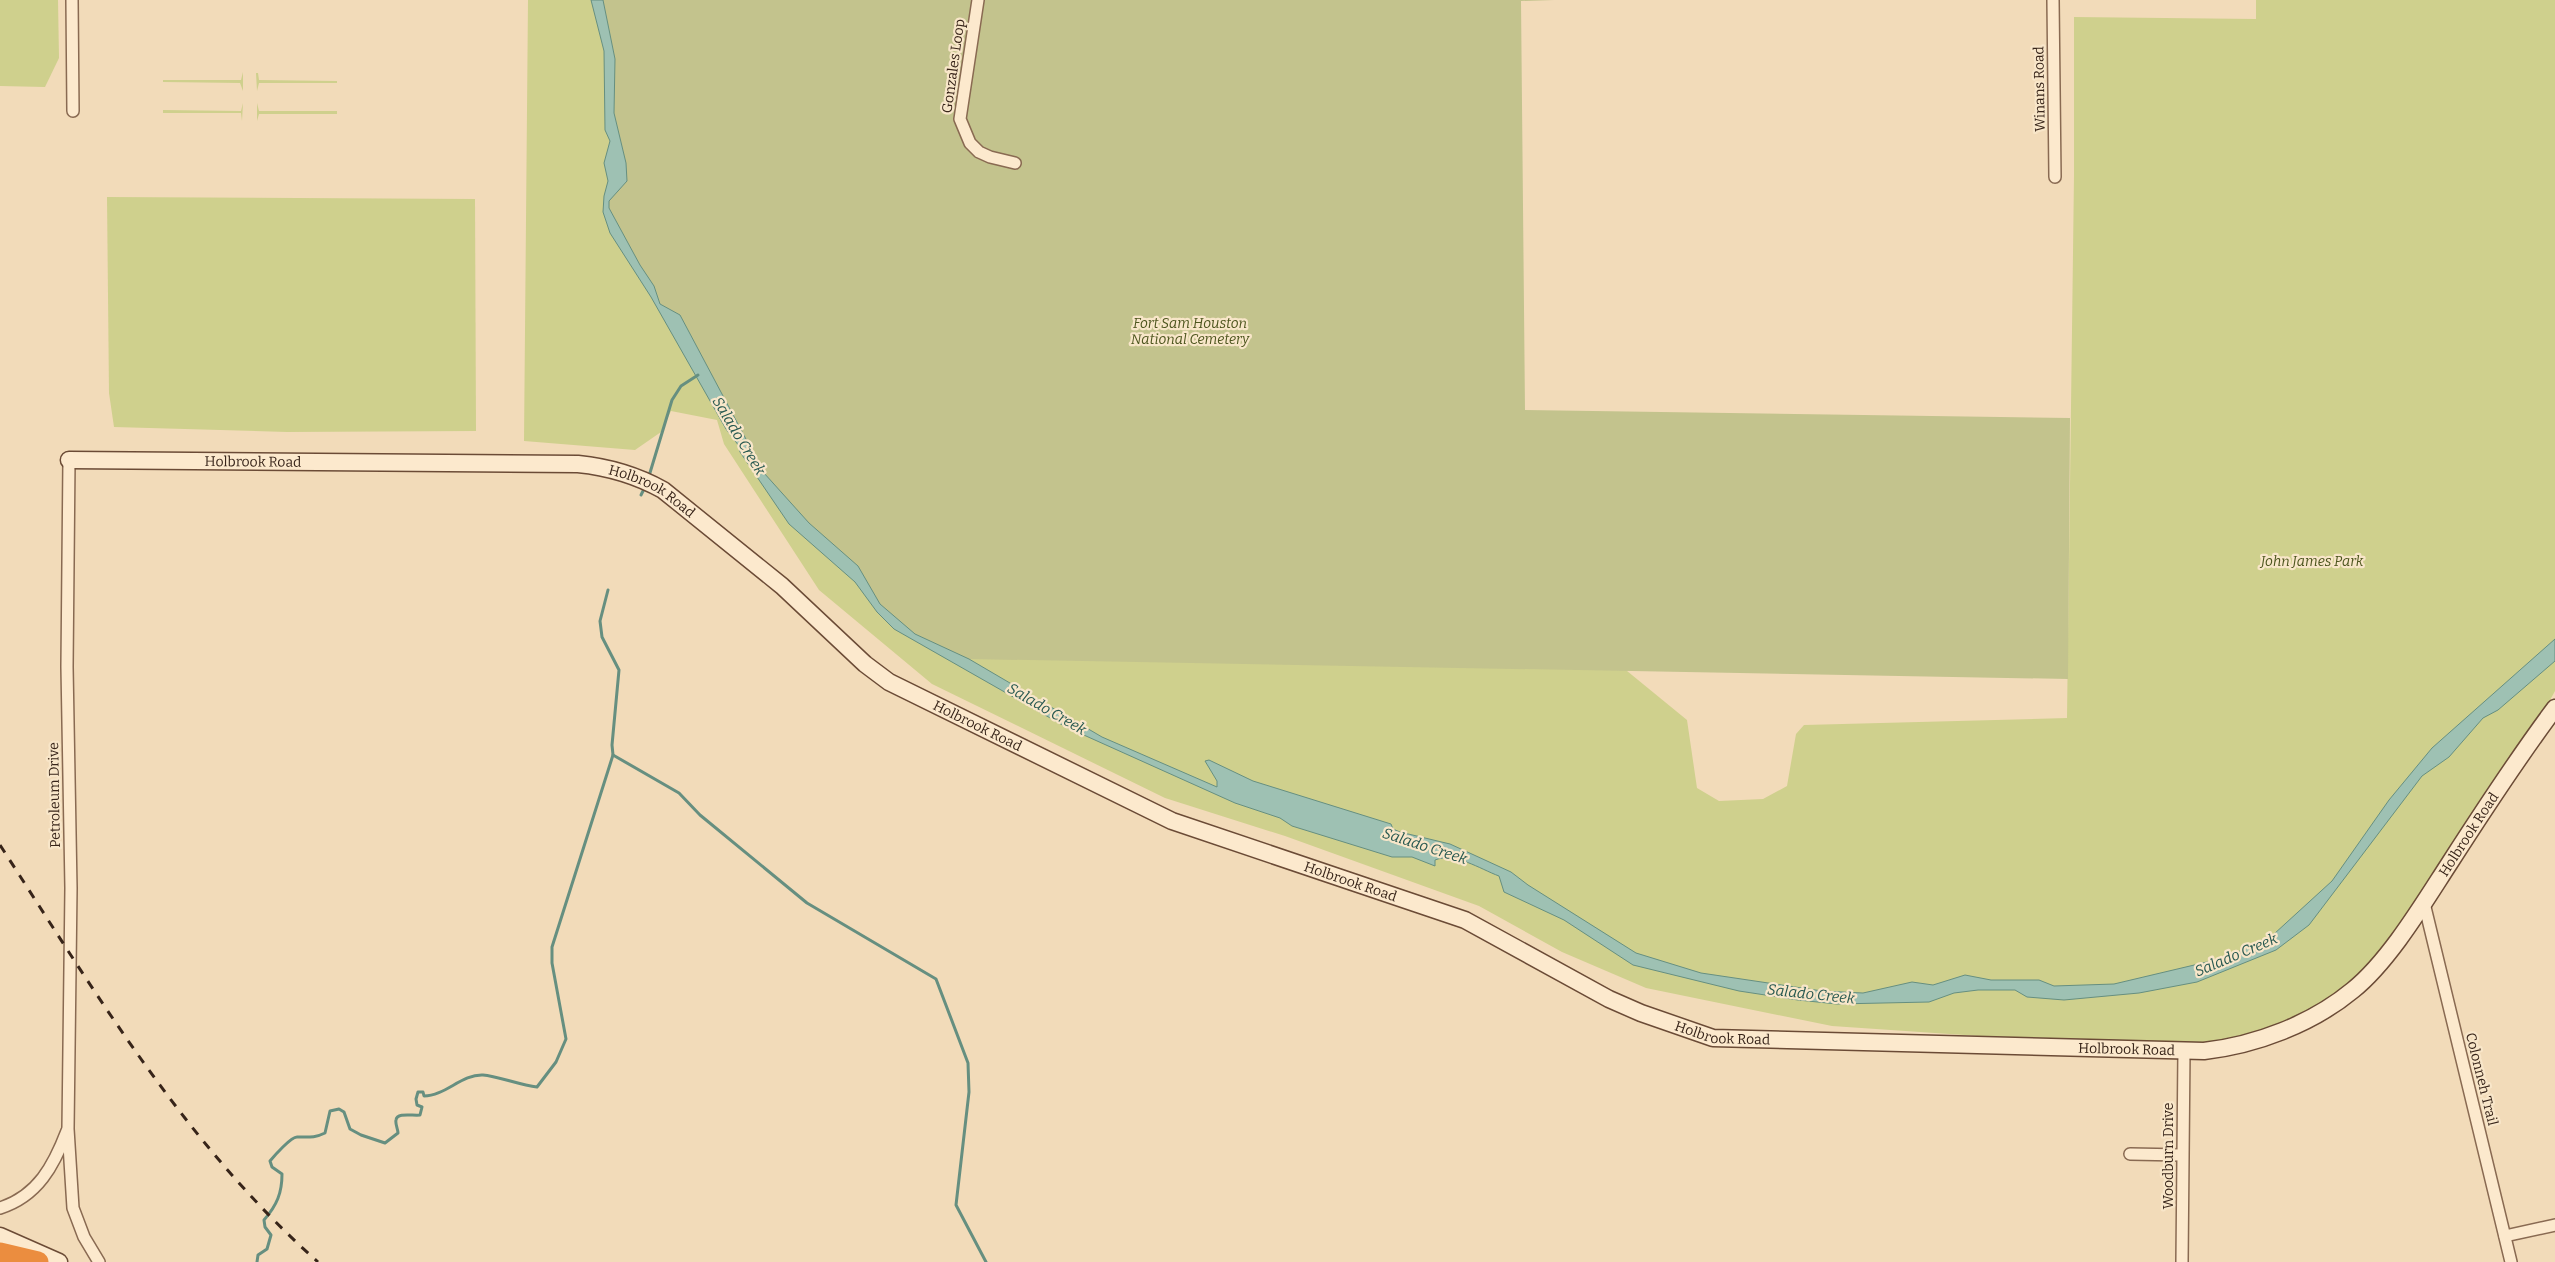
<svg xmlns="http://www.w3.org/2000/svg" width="2555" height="1262" viewBox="0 0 2555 1262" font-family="Bitter,serif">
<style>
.green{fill:#cfd08d}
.cemetery{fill:#c3c38d}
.water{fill:#9ec1b3;stroke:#668f80}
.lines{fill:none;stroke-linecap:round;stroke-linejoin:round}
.stream{stroke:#668f80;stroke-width:3}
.street-casing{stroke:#896a52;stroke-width:14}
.secondary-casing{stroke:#6b4b36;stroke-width:19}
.highway-casing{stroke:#563828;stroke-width:24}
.street{stroke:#fce9cd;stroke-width:11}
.secondary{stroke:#fce9cd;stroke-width:16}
.highway{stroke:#eb8d3f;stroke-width:21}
.rail{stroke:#372419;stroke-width:3;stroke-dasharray:9 9;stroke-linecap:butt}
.labels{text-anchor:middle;stroke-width:4.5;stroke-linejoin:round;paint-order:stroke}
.street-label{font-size:14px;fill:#372419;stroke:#f8e6c9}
.park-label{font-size:14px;font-style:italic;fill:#4d551e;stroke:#f8e6c9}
.water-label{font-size:15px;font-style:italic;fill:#275850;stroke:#f8e6c9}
</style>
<rect width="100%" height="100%" fill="#f2dbb9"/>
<g class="green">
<path d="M 0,0 L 58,0 L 59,58 L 45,87 L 0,86 Z"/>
<path d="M 528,0 L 925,0 L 1506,572 L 1687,720 L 1697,788 L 1719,801 L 1763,799 L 1787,786 L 1796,734 L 1804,725 L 2067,718 L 2074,175 L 2074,17 L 2256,19 L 2256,0 L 2555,0 L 2555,691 L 2518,758 L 2363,981 L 2303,1021 L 2184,1050 L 1832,1026 L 1646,988 L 1562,952 L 1479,906 L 1285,836 L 1165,798 L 932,684 L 819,590 L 724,444 L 717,420 L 671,411 L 661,432 L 635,450 L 524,441 Z"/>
<path d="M 243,72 L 243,91 L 240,83 L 163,82 L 163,80 L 241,80 Z"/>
<path d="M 256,73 L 258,73 L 259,80 L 337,81 L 337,83 L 259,83 L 257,91 Z"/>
<path d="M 243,103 L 242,121 L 241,113 L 163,113 L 163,110 L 241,111 Z"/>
<path d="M 257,103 L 259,111 L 337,111 L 337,114 L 259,114 L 257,121 Z"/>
<path d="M 107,197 L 475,199 L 476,431 L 287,432 L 114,427 L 109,393 Z"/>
</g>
<path class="cemetery" d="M 603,0 L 1554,0 L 1521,1 L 1525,410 L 2070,418 L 2068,679 L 969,659 L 915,634 L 879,604 L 858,566 L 809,523 L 764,473 L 680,315 L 660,304 L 654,286 L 640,265 L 609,208 L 609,201 L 626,163 L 614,113 L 615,59 Z"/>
<path class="water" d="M 591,0 L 603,0 L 615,59 L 614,113 L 626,163 L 627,181 L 609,201 L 609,208 L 640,265 L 654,286 L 660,304 L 680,315 L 764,473 L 809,523 L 858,566 L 880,604 L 915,634 L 969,659 L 1102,737 L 1217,787 L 1217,781 L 1205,761 L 1209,760 L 1253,781 L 1391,824 L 1393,829 L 1400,832 L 1450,844 L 1511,872 L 1528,885 L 1636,953 L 1701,973 L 1822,991 L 1863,993 L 1912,982 L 1933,985 L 1965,975 L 1991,980 L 2039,980 L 2054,986 L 2114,984 L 2228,957 L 2274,934 L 2332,881 L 2389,800 L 2432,748 L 2555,639 L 2555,661 L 2498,710 L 2483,718 L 2449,757 L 2422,776 L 2309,925 L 2276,950 L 2197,982 L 2139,993 L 2064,1000 L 2027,997 L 2015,990 L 1978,990 L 1954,993 L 1929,1002 L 1837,1004 L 1798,1000 L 1739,991 L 1633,965 L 1564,920 L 1504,892 L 1499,876 C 1480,869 1455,852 1435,860 L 1435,866 L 1412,857 L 1392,857 L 1292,826 L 1280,818 L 1235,803 L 1066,727 L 894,629 L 877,612 L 855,582 L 789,524 L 740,452 L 739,446 L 726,429 L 651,297 L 610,233 L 603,212 L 604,196 L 608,181 L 604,163 L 610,141 L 605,130 L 604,51 Z"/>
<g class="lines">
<g class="stream">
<path d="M 649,476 L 672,400 L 681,386 L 698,375"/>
<path d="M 641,495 L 645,487"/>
<path d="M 608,590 L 600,621 L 602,637 L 619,670 L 612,745 L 613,755 L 679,793 L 700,815 L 807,903 L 936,979 L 968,1063 L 969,1092 L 956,1205 L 986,1262"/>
<path d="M 257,1262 L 258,1255 L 267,1249 L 271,1235 L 265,1227 L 264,1220 C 277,1205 282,1193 282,1174 L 272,1167 L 270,1161 C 275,1155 291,1137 297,1137 C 309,1137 315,1138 325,1133 L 330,1111 L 339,1109 L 344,1112 L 350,1129 L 361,1135 L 385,1143 L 398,1133 C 398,1129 395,1124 396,1120 C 397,1112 413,1116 420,1115 L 422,1107 L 417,1105 L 416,1099 L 418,1092 L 423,1092 L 424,1096 C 445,1096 462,1074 483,1075 C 497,1076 520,1085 537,1087 L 556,1062 L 566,1039 L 552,963 L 552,947 L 613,755"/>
</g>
<defs>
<g id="street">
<path d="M 72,0 L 73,111"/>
<path d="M 978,0 L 960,119 L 970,143 L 979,152 L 990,157 L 1015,163"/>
<path d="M 2053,0 L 2055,177"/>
<path d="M 69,460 L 67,667 L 71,888 L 68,1129 L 73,1208 L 84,1237 L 99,1262"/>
<path d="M 2424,903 L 2511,1262"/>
<path d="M 2130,1154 L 2182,1155"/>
<path d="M 0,1208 C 38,1196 54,1165 67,1131"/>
<path d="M 2505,1236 L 2555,1225"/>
<path d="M 2182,1262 L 2184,1050"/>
</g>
<g id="secondary">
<path id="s1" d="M 69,460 L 578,464 C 608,467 636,475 663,490 L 782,586 L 865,664 L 889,682 L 1172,821 L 1465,920 L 1609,999 L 1641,1013 L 1713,1038 L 2204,1051 C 2256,1045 2312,1024 2353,990 C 2389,961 2423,904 2449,864 C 2483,811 2517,759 2555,708"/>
<path d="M 0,1236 L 59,1262"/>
</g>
<path id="highway" d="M 0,1253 L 38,1262"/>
</defs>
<use href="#street" class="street-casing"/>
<use href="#secondary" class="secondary-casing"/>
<use href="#highway" class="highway-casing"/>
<use href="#street" class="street"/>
<use href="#secondary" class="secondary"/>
<use href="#highway" class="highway"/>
<path class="rail" d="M 0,845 C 95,992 186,1145 318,1262"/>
</g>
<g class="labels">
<g class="street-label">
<text transform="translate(953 66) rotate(-82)" y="5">Gonzales Loop</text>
<text transform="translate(2039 89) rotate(-91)" y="5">Winans Road</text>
<text dy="5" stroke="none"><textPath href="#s1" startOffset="184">Holbrook Road</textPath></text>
<text dy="5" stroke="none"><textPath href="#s1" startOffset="589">Holbrook Road</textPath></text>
<text dy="5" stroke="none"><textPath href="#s1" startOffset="994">Holbrook Road</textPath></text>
<text transform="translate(54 795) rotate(-91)" y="5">Petroleum Drive</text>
<text dy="5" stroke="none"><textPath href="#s1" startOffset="2644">Holbrook Road</textPath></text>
<text dy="5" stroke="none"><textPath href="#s1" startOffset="1399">Holbrook Road</textPath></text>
<text dy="5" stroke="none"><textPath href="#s1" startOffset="1804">Holbrook Road</textPath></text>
<text dy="5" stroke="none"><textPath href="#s1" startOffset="2209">Holbrook Road</textPath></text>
<text transform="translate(2482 1079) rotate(76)" y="5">Colonneh Trail</text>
<text transform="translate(2168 1156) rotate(-90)" y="5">Woodburn Drive</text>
</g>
<g class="park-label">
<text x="1190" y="328">Fort Sam Houston<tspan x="1190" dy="16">National Cemetery</tspan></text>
<text x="2312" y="566">John James Park</text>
</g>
<g class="water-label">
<text transform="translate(739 436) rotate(59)" y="5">Salado Creek</text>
<text transform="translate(1047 709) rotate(30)" y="5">Salado Creek</text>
<text transform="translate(1425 846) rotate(18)" y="5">Salado Creek</text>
<text transform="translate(2236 955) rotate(-23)" y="5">Salado Creek</text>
<text transform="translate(1811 994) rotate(6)" y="5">Salado Creek</text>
</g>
</g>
</svg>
